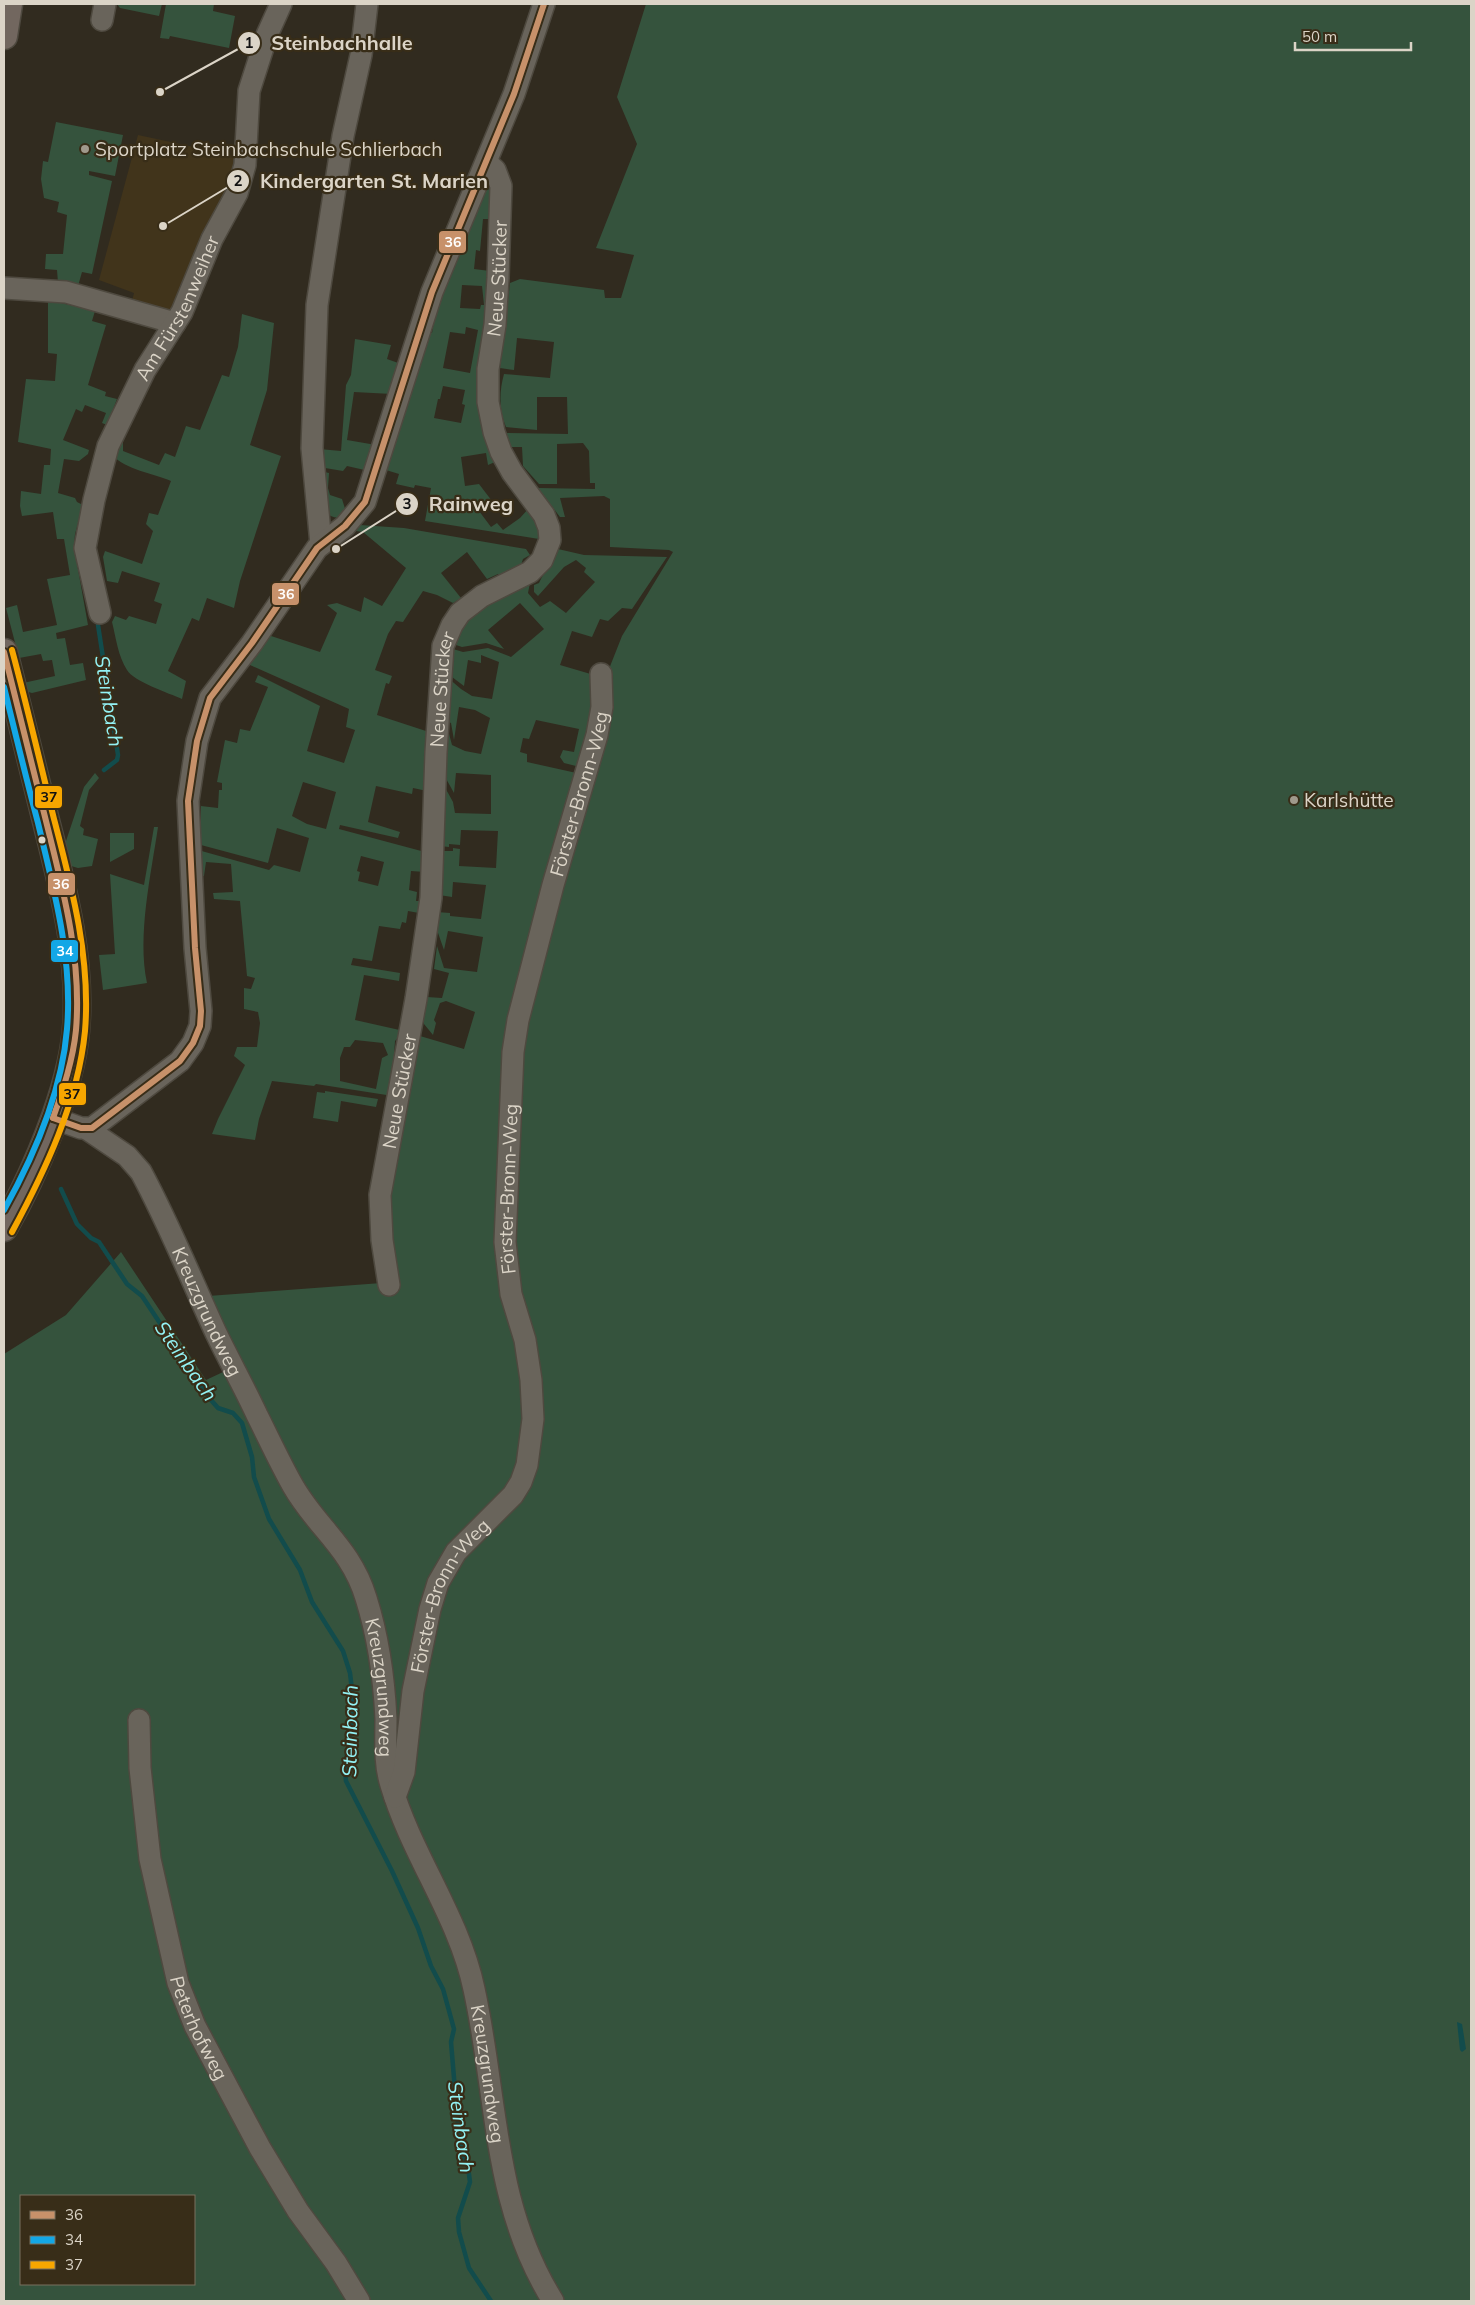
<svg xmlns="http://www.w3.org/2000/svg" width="1475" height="2305" viewBox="0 0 1475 2305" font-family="Mulish,sans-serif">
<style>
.built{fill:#41341b}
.green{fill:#35533d;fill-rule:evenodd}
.water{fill:#124c4c}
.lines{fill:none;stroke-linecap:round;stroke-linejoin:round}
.stream{stroke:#124c4c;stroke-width:4.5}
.minor-casing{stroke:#4e493f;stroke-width:24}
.major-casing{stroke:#4e493f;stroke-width:29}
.minor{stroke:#69645b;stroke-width:21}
.major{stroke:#72675f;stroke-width:26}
.bus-1-casing{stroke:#382d18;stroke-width:10}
.bus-2-casing{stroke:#382d18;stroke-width:10}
.bus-3-casing{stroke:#382d18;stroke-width:10}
.bus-1{stroke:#c7916a;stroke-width:6}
.bus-2{stroke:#13a7e6;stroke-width:6}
.bus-3{stroke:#f7a600;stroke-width:6}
.poi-dot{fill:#a0998c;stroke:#382d18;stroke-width:2}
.bus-dot{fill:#dbd4c7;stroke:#382d18;stroke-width:2}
.labels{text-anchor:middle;stroke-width:4.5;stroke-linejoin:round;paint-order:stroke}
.poi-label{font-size:19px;fill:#dbd4c7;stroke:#382d18;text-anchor:start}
.street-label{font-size:19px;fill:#dbd4c7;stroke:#382d18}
.water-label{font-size:20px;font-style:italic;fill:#93f2f4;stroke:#382d18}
.leader{fill:none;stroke:#dbd4c7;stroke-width:2}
.callout-dot{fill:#dbd4c7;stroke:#382d18;stroke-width:2}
.mark-label{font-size:15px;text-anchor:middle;font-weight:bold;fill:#111}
.callout-label{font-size:20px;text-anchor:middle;font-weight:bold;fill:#dbd4c7;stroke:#382d18;stroke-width:4.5;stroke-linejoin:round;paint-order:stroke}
.line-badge{stroke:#382d18;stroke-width:2}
.badge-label{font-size:14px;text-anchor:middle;font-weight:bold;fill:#fff}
.pale-badge-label{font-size:14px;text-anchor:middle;font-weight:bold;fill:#111}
</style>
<rect width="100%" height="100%" fill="#312b1f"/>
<path class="built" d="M 138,135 L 236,156 L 230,185 L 174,307 L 168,311 L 132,301 L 134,293 L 99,280 Z"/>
<g class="green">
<path d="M 117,4 L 162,4 L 159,16 L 120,8 Z"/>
<path d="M 166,4 L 214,4 L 213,11 L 235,16 L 229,48 L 170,36 L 169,39 L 160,38 Z"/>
<path d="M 646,4 L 1471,4 L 1471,2301 L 4,2301 L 4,1354 L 66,1315 L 121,1252 L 206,1380 L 238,1365 L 208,1296 L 395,1282 L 385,1194 L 420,1036 L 464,1049 L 475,1012 L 446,1001 L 440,1003 L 434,1020 L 436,1023 L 433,1035 L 424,1024 L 424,1011 L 427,997 L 442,998 L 449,973 L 434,969 L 437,946 L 444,968 L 477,972 L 483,937 L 448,931 L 444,950 L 437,930 L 437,912 L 450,913 L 450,916 L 481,919 L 486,885 L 453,882 L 452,897 L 439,895 L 444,851 L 453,851 L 453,848 L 460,849 L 459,866 L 496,868 L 498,831 L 461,830 L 460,845 L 449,844 L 449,847 L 440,846 L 442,782 L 453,802 L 455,813 L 491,814 L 491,775 L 456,773 L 454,793 L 444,775 L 444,726 L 447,726 L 452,745 L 465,751 L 481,754 L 490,718 L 475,710 L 459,707 L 454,740 L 451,723 L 446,721 C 447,705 445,691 447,677 L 461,689 L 472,696 L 492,699 L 499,662 L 481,655 L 481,663 L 468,660 L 464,686 L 448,674 L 453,649 L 463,652 L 488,648 L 511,657 L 544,629 L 520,603 L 488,630 L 504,649 L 486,643 L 462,647 L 456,645 C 465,604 507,597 537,575 L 530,583 L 528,593 L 540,607 L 550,601 L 566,613 L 595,582 L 584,572 L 586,568 L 576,560 L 564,567 L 538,596 L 534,592 L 534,585 L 539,583 C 544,571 553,562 558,549 L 584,555 L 667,557 L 632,609 L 622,608 L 608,621 L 600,619 L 592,637 L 572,631 L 560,665 L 594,675 L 598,707 L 594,731 L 580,767 L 564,763 L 560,757 L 563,750 L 574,752 L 579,729 L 536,720 L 529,739 L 523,738 L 520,752 L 527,754 L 527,762 L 581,774 L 565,826 L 573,828 L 603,728 L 607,674 L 622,636 L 673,552 L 669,550 L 610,547 L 610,499 L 604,496 L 560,498 L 565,517 L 560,517 L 538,488 L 595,489 L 595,483 L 590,483 L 589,451 L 583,443 L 557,444 L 557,484 L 539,484 L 523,466 L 522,447 L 507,447 L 504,433 L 568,434 L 567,397 L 537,397 L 537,430 L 506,427 C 499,410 499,392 504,374 L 550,378 L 554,342 L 517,338 L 514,370 L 500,368 L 510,283 L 520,279 L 604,290 L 605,298 L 621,298 L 634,255 L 596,248 L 637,144 L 617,97 ZM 21,2196 L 194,2196 L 194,2284 L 21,2284 Z"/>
<path d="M 56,122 L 123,135 L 115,176 L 89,171 L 89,175 L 112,181 L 92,274 L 82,272 L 78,286 L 58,283 L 57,270 L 45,269 L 46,254 L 63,254 L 67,215 L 57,212 L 59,202 L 44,198 L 41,179 L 43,161 L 48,162 Z"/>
<path d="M 487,181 L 493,184 L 488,219 L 483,219 L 480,251 L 476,250 L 474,269 L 490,271 L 478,400 L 483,434 L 495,462 L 488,465 L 486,453 L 461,457 L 465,486 L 479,484 L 492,501 L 479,511 L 491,527 L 497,523 L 503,530 L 520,518 L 529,508 L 540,528 L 539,539 L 425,521 L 431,488 L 415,485 L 414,488 L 396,484 L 399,474 L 386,470 L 427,332 L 432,333 L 434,322 L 432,317 L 470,219 L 476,217 L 477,204 ZM 462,285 L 482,286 L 484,305 L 481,305 L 480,309 L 460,308 ZM 466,327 L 478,330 L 470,373 L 443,368 L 450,332 L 465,334 ZM 443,386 L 465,390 L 462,404 L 465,405 L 461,423 L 434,418 L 438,399 L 440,399 Z"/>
<path d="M 48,300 L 95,311 L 92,321 L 106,325 L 88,385 L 106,392 L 105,396 L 117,399 L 107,425 L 102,423 L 106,413 L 85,405 L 82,412 L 76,409 L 63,440 L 89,450 L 88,454 L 79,461 L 64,459 L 58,493 L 75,498 L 77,502 L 83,505 L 75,534 L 74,547 L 88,625 L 56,633 L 57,639 L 65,638 L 70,665 L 83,663 L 86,680 L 32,693 L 25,691 L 23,683 L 55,676 L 52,660 L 43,661 L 41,654 L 19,658 L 6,608 L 17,605 L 23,632 L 57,625 L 47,579 L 70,575 L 64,539 L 57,539 L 53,512 L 22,516 L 20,506 L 21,491 L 41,494 L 44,465 L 50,465 L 51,449 L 18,442 L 26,379 L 55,381 L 57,354 L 48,353 Z"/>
<path d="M 242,314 L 274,323 L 267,390 L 250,445 L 281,456 L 240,581 L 234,608 L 207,598 L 199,621 L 192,618 L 168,671 L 186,681 L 182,699 C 169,693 134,682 127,670 C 118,656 116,638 112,622 L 115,616 L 126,620 L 129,616 L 156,624 L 162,604 L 154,601 L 160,583 L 122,571 L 118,583 L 107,581 L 103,557 L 105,551 L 142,564 L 153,531 L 146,524 L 149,513 L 158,515 L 171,481 C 153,473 126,470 112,455 L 123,432 L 123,451 L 159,465 L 165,453 L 175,457 L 186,426 L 200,430 L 222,375 L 229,377 L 238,347 Z"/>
<path d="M 355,339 L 391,345 L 387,359 L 401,364 L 392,394 L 354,392 L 347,440 L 376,445 L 369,471 L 347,466 L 343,471 L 319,467 L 319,449 L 341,451 L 346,385 L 351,375 Z"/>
<path d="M 320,471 L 329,473 L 328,488 L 330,495 L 342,499 L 347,515 C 339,519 333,519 325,512 Z"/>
<path d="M 360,525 L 404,528 L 526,549 L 530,555 L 523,559 L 520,568 L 501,578 L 498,574 L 487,579 L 467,552 L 441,573 L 461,598 L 453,603 L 437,595 L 423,591 L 403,622 L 396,621 L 388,634 L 375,670 L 392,676 L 389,684 L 386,683 L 377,715 L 429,732 L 427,791 L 413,788 L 412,794 L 376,786 L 368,822 L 400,832 L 398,838 L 340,825 L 339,829 L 425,852 L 425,872 L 411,871 L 409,890 L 417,892 L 416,901 L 422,901 L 419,913 L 408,911 L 406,923 L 402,922 L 400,929 L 379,926 L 372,961 L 353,958 L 351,965 L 400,973 L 399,981 L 364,975 L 355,1020 L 404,1031 L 395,1041 L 394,1056 L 399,1061 L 393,1096 L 316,1084 L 314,1086 L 272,1081 L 259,1119 L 255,1140 L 212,1134 L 218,1119 L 245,1065 L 234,1056 L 237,1047 L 257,1047 L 260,1023 L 258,1012 L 244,1009 L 244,988 L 251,989 L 255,978 L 247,976 L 240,901 L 214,899 L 213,893 L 233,892 L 231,864 L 206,862 L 204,876 L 199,876 L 198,850 L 269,870 L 274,865 L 300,872 L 309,838 L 277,828 L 268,863 L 201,845 L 201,806 L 218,808 L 219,790 L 222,790 L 222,783 L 217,782 L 225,740 L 237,743 L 240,729 L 250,731 L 268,687 L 255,682 L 258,675 L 320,706 L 307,751 L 344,763 L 355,730 L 346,727 L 349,709 L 250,665 L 248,659 L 268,635 L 320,652 L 337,613 L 327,605 L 337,603 L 361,612 L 364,597 L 382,606 L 406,568 L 363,532 L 356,531 ZM 303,782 L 336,792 L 326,829 L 307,824 L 292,816 ZM 361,856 L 384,862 L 378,886 L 358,881 L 360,872 L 357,871 ZM 355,1040 L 383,1043 L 388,1055 L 382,1058 L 376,1089 L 340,1081 L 340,1058 L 344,1047 L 350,1047 Z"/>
<path d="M 95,773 L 99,778 L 89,790 L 80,826 L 84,829 L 83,835 L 98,839 L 92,866 L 78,868 L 71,866 L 65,844 L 84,787 Z"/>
<path d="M 154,827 L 158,827 C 151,875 137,935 147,983 L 103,990 L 99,955 L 115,954 L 110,874 L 144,885 Z"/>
<path d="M 110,833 L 134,833 L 134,849 L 110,862 Z"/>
<path d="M 325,1091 L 378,1099 L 376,1107 L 341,1101 L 338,1122 L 313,1118 L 317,1092 L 325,1093 Z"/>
</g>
<path class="water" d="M 1457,2022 L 1462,2024 L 1466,2049 L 1462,2052 L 1460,2050 Z"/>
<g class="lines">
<g class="stream">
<path d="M 98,625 L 118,755 L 117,760 L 104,770"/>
<path d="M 61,1189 L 77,1224 L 91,1238 L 99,1242 L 127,1284 L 142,1296 L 211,1400 L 218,1408 L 233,1413 L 242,1423 L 252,1457 L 254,1477 L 269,1519 L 300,1570 L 312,1602 L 343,1651 L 350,1673 L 354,1707 L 345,1769 L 346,1781 L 392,1871 L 418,1928 L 431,1966 L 443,1989 L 454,2029 L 451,2042 L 459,2138 L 462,2153 L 468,2167 L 470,2182 L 458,2218 L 459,2232 L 469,2268 L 491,2301"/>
</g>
<defs>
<g id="minor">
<path d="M 102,20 L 105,4"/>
<path d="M 4,288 L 66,292 L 175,323"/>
<path d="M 321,544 L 312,448 L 317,305 L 343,136 L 361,55 L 367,4"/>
<path id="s1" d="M 100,613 L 85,548 L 94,500 L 108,446 L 145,370 L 182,312 L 212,239 L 237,193 L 245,165 L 249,91 L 267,35 L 281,4"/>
<path d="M 53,1118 L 81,1128 L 92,1128 L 180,1061 L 193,1043 L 200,1026 L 201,1011 L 195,948 L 188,801 L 197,741 L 210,698 L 252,643 L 317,548 L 345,526 L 365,502 L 432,292 L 514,94 L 544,4"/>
<path id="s2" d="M 87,1129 L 127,1156 L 141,1172 C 169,1224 191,1279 216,1333 C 229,1360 244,1387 257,1415 C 269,1439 280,1463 293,1486 C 317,1528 351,1548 366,1598 C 378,1636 384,1678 386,1719 C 386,1741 384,1763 391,1785 C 412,1856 459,1917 474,1989 C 498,2098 492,2203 553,2301"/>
<path id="s3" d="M 389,1285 L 382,1240 L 380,1195 L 416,999 L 431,898 L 436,752 L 443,646 L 452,625 L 460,613 L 482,596 L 530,572 L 542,560 L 550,540 L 549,528 L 544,515 L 512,472 L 501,452 L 494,432 L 488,402 L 488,369 L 495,325 L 498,278 L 501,186 L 495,170 L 487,163"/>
<path id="s4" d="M 139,1720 L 140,1768 L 150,1859 L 178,1983 L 195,2026 L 260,2148 L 298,2211 L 336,2263 L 359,2301"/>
<path id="s5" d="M 395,1797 L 404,1772 L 413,1691 L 430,1609 L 438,1583 L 456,1552 L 513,1495 L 521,1482 L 527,1465 L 533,1419 L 531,1380 L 525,1340 L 511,1294 L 505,1242 L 513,1052 L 518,1020 L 553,885 L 597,735 L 602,707 L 601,674"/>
</g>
<g id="major">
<path d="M 4,36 L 9,4"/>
<path d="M 4,652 C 18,708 32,764 46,821 C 63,888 82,960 76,1030 C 71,1090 34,1176 4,1228"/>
</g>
</defs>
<use href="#minor" class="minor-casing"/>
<use href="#major" class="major-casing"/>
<use href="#minor" class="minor"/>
<use href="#major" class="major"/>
<defs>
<g id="bus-1">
<path d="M 4,652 C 18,708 32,765 46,821 C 63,889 82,959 76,1030 C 73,1060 63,1090 53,1118"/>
<path d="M 53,1118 L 81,1128 L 92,1128 L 180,1061 L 193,1043 L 200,1026 L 201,1011 L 195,948 L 188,801 L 197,741 L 210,698 L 252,643 L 317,548 L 345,526 L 365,502 L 432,292 L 514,94 L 544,4"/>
</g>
<path id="bus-2" d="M 4,687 C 15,732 26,778 38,823 C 54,890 73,959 67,1029 C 62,1091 34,1156 4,1210"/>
<path id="bus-3" d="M 12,1232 C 45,1171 78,1102 85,1031 C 91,959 72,888 54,819 C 40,762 27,706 12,650"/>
</defs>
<use href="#bus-1" class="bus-1-casing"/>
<use href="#bus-2" class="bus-2-casing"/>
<use href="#bus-3" class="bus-3-casing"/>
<use href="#bus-1" class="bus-1"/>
<use href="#bus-2" class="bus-2"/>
<use href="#bus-3" class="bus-3"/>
</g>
<g class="poi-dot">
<circle cx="85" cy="149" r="5"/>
<circle cx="1294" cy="800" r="5"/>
</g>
<circle class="bus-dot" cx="42" cy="840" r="4.5"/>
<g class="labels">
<g class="poi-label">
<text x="95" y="156">Sportplatz Steinbachschule Schlierbach</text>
<text x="1304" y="807">Karlshütte</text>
</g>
<g class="street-label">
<text dy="7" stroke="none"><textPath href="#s3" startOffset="1080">Neue Stücker</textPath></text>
<text dy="7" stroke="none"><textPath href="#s1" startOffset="326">Am Fürstenweiher</textPath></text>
<text dy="7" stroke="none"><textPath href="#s3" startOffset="601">Neue Stücker</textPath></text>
<text dy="7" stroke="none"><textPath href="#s5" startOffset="1052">Förster-Bronn-Weg</textPath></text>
<text dy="7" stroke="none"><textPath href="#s3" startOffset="196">Neue Stücker</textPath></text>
<text dy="7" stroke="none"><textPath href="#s5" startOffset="648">Förster-Bronn-Weg</textPath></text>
<text dy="7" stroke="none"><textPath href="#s2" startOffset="224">Kreuzgrundweg</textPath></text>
<text dy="7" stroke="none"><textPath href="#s5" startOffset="212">Förster-Bronn-Weg</textPath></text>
<text dy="7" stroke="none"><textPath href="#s2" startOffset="644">Kreuzgrundweg</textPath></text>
<text dy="7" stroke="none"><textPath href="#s4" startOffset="316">Peterhofweg</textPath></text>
<text dy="7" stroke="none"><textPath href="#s2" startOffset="1049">Kreuzgrundweg</textPath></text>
</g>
<g class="water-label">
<text transform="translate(109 701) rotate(81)" y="7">Steinbach</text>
<text transform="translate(186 1361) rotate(55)" y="7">Steinbach</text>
<text transform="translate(350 1731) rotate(-89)" y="7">Steinbach</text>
<text transform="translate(461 2127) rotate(82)" y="7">Steinbach</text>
</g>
</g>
<path class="leader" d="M160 92L249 43M163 226L238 181M336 549L407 504"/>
<g class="callout-dot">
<circle cx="160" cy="92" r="5"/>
<circle cx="163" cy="226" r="5"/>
<circle cx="336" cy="549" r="5"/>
<circle cx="249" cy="43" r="12"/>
<circle cx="238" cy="181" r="12"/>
<circle cx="407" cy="504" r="12"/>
</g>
<g class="mark-label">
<text x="249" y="48">1</text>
<text x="238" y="186">2</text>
<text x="407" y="509">3</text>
</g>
<g class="callout-label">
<text x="342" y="50">Steinbachhalle</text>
<text x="374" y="188">Kindergarten St. Marien</text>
<text x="471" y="511">Rainweg</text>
</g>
<g class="line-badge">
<rect x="438" y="230" width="29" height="24" rx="5" fill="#c7916a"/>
<rect x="271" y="582" width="29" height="24" rx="5" fill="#c7916a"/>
<rect x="34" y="785" width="29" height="24" rx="5" fill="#f7a600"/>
<rect x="47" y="872" width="29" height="24" rx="5" fill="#c7916a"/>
<rect x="50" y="939" width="29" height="24" rx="5" fill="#13a7e6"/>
<rect x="58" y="1082" width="29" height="24" rx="5" fill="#f7a600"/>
</g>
<g class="badge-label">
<text x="453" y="247">36</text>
<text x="286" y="599">36</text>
<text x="61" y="889">36</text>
<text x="65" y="956">34</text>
</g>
<g class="pale-badge-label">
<text x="49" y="802">37</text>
<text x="72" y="1099">37</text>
</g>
<rect width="1475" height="2305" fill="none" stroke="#dbd4c7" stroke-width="10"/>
<rect x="20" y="2195" width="175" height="90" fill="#382d18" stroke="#79705e"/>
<rect x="30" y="2211" width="25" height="8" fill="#c7916a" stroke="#79705e"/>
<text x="65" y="2220" font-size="15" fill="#dbd4c7">36</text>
<rect x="30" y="2236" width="25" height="8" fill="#13a7e6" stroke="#79705e"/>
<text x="65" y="2245" font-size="15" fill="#dbd4c7">34</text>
<rect x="30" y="2261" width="25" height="8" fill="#f7a600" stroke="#79705e"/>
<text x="65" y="2270" font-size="15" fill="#dbd4c7">37</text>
<path d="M1295 42v8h116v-8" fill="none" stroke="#dbd4c7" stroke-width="2.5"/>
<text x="1302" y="42" font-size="15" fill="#dbd4c7" stroke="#382d18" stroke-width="4" paint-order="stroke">50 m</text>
</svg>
